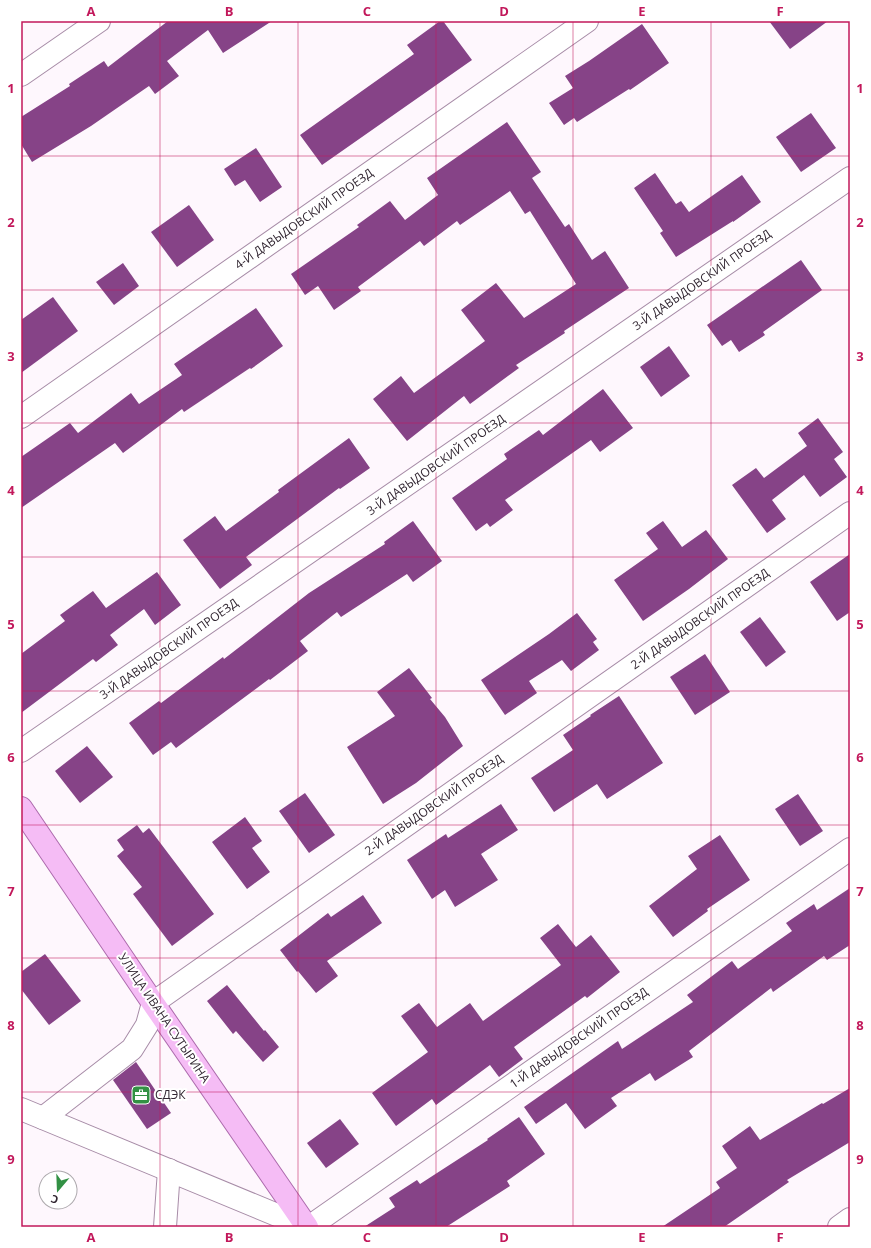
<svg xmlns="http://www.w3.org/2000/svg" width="871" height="1248" viewBox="0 0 871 1248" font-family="'Open Sans',sans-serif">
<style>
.building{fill:#864387}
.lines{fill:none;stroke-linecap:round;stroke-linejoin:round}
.minor-casing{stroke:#a78ca7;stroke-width:24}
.major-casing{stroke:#ad6bad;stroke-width:24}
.minor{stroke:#fff;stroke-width:22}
.major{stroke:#f5bcf5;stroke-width:22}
.grid{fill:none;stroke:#c2185b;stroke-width:1;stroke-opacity:0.55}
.labels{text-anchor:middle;stroke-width:4;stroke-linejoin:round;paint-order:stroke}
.street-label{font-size:12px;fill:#322732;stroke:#fff}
.poi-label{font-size:12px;fill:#322732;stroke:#fff;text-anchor:start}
.neatline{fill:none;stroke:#c2185b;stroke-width:1.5}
.grid-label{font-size:13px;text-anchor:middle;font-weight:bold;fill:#c2185b}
</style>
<rect width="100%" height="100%" fill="#fef7fd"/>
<g class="building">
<path d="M 168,21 L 272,21 L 223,53 L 208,30 L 167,61 L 179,76 L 155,94 L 149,86 L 91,126 L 32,162 L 21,144 L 21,117 L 70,86 L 69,84 L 104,61 L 108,67 Z"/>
<path d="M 440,21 L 443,21 L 472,60 L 322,165 L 300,135 L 414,54 L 407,45 Z"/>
<path d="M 769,21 L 828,21 L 790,49 Z"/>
<path d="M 642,24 L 669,63 L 630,90 L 629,89 L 577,122 L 574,118 L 564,125 L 549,103 L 573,88 L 565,76 L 589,61 Z"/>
<path d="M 811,113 L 836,148 L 801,172 L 776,137 Z"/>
<path d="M 507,122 L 541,172 L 532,178 L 565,227 L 569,224 L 592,260 L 605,251 L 629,288 L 564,331 L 565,333 L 516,365 L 519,368 L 470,404 L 464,396 L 407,441 L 373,399 L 401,376 L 414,393 L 485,341 L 461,310 L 496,283 L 524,318 L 576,284 L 530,211 L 525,214 L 510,191 L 460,225 L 457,221 L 424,246 L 420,241 L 358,287 L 361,291 L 334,310 L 318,286 L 305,295 L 291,274 L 359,227 L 357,225 L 390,201 L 405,220 L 438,195 L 427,178 Z"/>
<path d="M 256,148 L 282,187 L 260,202 L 245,180 L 235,186 L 224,169 Z"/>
<path d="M 655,173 L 676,204 L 681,201 L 689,212 L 742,175 L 761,202 L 733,222 L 733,221 L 676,257 L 660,233 L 663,231 L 634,188 Z"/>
<path d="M 189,205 L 214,240 L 177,267 L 151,232 Z"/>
<path d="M 801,260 L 822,290 L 763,332 L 765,335 L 739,352 L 731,340 L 722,346 L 707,325 Z"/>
<path d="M 123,263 L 139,286 L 114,305 L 96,282 Z"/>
<path d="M 53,297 L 78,331 L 21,373 L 21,320 Z"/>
<path d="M 256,308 L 283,346 L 251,369 L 250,368 L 184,412 L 182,409 L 123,453 L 115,443 L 21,508 L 21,457 L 70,423 L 78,433 L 131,393 L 139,404 L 182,375 L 174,364 Z"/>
<path d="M 669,346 L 690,376 L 661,397 L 640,367 Z"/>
<path d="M 603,389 L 633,428 L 600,452 L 591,440 L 505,500 L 513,510 L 490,527 L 487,523 L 476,531 L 452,498 L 507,459 L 504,454 L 539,430 L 543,435 Z"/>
<path d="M 818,418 L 843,452 L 834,459 L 847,477 L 820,497 L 804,475 L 772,500 L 786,519 L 767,533 L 732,485 L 756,468 L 764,478 L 807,446 L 798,433 Z"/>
<path d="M 349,438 L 370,468 L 340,489 L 339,488 L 246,557 L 252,565 L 220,589 L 183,540 L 215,516 L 226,531 L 279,492 L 278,490 Z"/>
<path d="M 413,521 L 442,561 L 413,582 L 407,574 L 341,617 L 337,612 L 300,641 L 308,651 L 270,680 L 269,679 L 176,748 L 171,742 L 153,755 L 129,723 L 159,701 L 161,703 L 223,657 L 224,659 L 309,593 L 385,544 L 384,542 Z"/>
<path d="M 663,521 L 682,547 L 706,530 L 728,559 L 689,589 L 643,621 L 614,580 L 658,549 L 646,533 Z"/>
<path d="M 850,554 L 850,612 L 837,621 L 810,582 Z"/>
<path d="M 157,572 L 181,605 L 155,625 L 144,609 L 110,635 L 118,645 L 96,662 L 93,659 L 21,713 L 21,654 L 65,621 L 60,615 L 93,591 L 106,608 Z"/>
<path d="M 577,613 L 597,639 L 593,642 L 599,650 L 571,671 L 562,660 L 529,681 L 537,693 L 505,715 L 481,680 L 549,634 Z"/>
<path d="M 760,617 L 786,652 L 766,667 L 740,632 Z"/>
<path d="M 705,654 L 730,692 L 695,715 L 670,677 Z"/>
<path d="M 409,668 L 432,698 L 430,699 L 445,717 L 463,746 L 416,783 L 383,804 L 347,747 L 395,716 L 377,692 Z"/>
<path d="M 619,696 L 663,763 L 607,799 L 597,784 L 554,812 L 531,778 L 573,750 L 563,735 L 591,716 L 590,715 Z"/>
<path d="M 87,746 L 113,777 L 80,803 L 55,771 Z"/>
<path d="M 305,793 L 335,835 L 309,853 L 279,811 Z"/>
<path d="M 798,794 L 823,831 L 800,846 L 775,809 Z"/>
<path d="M 501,804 L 518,830 L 481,854 L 498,880 L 455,907 L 445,890 L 432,899 L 407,860 L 446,834 L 448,838 Z"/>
<path d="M 245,817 L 262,841 L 252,848 L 270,872 L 247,889 L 212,842 Z"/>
<path d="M 137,825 L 143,833 L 149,828 L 214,914 L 172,946 L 133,894 L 142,887 L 117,856 L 124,850 L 117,840 Z"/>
<path d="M 720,835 L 750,880 L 707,909 L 708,911 L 673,937 L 649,906 L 697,869 L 688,856 Z"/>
<path d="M 850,888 L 850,945 L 827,960 L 824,956 L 773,992 L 771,988 L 689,1051 L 693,1057 L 655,1081 L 650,1073 L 611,1098 L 617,1106 L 585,1129 L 566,1103 L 536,1124 L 524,1107 L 618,1041 L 622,1049 L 693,1002 L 687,995 L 732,961 L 738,969 L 792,931 L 786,923 L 814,904 L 817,910 Z"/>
<path d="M 363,895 L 382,923 L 327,961 L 338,976 L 316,993 L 298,971 L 297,972 L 280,950 L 328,913 L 331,917 Z"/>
<path d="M 558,924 L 576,947 L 591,935 L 620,972 L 587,998 L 585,996 L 514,1047 L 523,1059 L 499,1077 L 490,1065 L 436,1105 L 432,1099 L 396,1126 L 372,1093 L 428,1052 L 401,1016 L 419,1003 L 437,1027 L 470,1003 L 483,1021 L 561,965 L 540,938 Z"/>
<path d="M 45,954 L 81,1001 L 49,1025 L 21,989 L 21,972 Z"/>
<path d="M 227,985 L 264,1031 L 265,1030 L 279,1047 L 263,1062 L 236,1031 L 233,1034 L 207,1001 Z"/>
<path d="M 136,1062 L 171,1113 L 147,1129 L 113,1080 Z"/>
<path d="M 850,1088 L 850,1142 L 787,1180 L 789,1182 L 724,1227 L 662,1227 L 720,1188 L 716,1182 L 737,1168 L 722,1146 L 750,1126 L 760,1140 L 822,1103 L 823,1104 Z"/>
<path d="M 519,1117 L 545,1154 L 507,1181 L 510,1186 L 446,1227 L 364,1227 L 395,1207 L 389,1198 L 417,1180 L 420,1184 L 488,1140 L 487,1139 Z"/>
<path d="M 340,1119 L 359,1144 L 326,1168 L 307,1143 Z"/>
</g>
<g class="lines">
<defs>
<g id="minor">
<path d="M 21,75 L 99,21"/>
<path d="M 21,417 L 587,21"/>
<path d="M 21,751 L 850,178"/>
<path d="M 21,1109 L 306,1227"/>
<path d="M 43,1118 L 132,1049 L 147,1025 L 153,1003 L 850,513"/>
<path d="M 165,1227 L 169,1170"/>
<path d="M 309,1227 L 850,849"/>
<path d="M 839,1227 L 850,1219"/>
</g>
<path id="major" d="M 21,808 L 153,1003 L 307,1227"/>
</defs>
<use href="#minor" class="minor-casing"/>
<use href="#major" class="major-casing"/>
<use href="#minor" class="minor"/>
<use href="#major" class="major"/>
</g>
<path class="grid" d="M 160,21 L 160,1227M 298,21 L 298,1227M 436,21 L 436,1227M 573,21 L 573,1227M 711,21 L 711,1227M 21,156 L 850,156M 21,290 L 850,290M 21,423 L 850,423M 21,557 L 850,557M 21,691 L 850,691M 21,825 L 850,825M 21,958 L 850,958M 21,1092 L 850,1092"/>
<defs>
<symbol id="office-square" viewBox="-11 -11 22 22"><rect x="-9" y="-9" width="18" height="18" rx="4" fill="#329144" stroke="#fff"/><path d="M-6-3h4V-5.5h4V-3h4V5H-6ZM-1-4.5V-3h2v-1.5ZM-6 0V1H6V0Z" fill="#fff"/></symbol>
</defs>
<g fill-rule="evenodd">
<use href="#office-square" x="130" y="1084" width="22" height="22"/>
</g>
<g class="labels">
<g class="street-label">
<text transform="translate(304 219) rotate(-35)" y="4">4-Й ДАВЫДОВСКИЙ ПРОЕЗД</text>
<text transform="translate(702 280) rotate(-35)" y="4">3-Й ДАВЫДОВСКИЙ ПРОЕЗД</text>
<text transform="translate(436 465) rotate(-35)" y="4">3-Й ДАВЫДОВСКИЙ ПРОЕЗД</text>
<text transform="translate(700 619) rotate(-35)" y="4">2-Й ДАВЫДОВСКИЙ ПРОЕЗД</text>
<text transform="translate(169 649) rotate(-35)" y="4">3-Й ДАВЫДОВСКИЙ ПРОЕЗД</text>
<text transform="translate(434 805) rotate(-35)" y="4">2-Й ДАВЫДОВСКИЙ ПРОЕЗД</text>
<text transform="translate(164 1018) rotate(56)" y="4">УЛИЦА ИВАНА СУТЫРИНА</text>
<text transform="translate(579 1038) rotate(-35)" y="4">1-Й ДАВЫДОВСКИЙ ПРОЕЗД</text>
</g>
<g class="poi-label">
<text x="155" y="1099">СДЭК</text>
</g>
</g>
<rect width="871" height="1248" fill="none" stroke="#ffffff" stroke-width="44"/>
<g transform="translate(58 1190) rotate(199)"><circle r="19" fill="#ffffff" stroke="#ada9ad"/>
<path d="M0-3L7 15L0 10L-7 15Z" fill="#329144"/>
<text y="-6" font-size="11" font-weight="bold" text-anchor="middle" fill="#322732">С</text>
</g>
<rect x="22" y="22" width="827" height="1204" class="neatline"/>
<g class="grid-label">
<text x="91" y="16">A</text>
<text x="229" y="16">B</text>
<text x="367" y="16">C</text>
<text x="504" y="16">D</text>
<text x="642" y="16">E</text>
<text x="780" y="16">F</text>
<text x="11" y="93">1</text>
<text x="860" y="93">1</text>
<text x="11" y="227">2</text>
<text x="860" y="227">2</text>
<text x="11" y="361">3</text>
<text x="860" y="361">3</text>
<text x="11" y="495">4</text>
<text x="860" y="495">4</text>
<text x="11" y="629">5</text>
<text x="860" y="629">5</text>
<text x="11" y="762">6</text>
<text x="860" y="762">6</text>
<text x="11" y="896">7</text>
<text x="860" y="896">7</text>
<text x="11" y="1030">8</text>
<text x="860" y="1030">8</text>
<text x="11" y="1164">9</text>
<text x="860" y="1164">9</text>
<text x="91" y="1242">A</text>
<text x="229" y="1242">B</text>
<text x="367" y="1242">C</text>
<text x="504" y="1242">D</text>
<text x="642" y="1242">E</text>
<text x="780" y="1242">F</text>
</g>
</svg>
